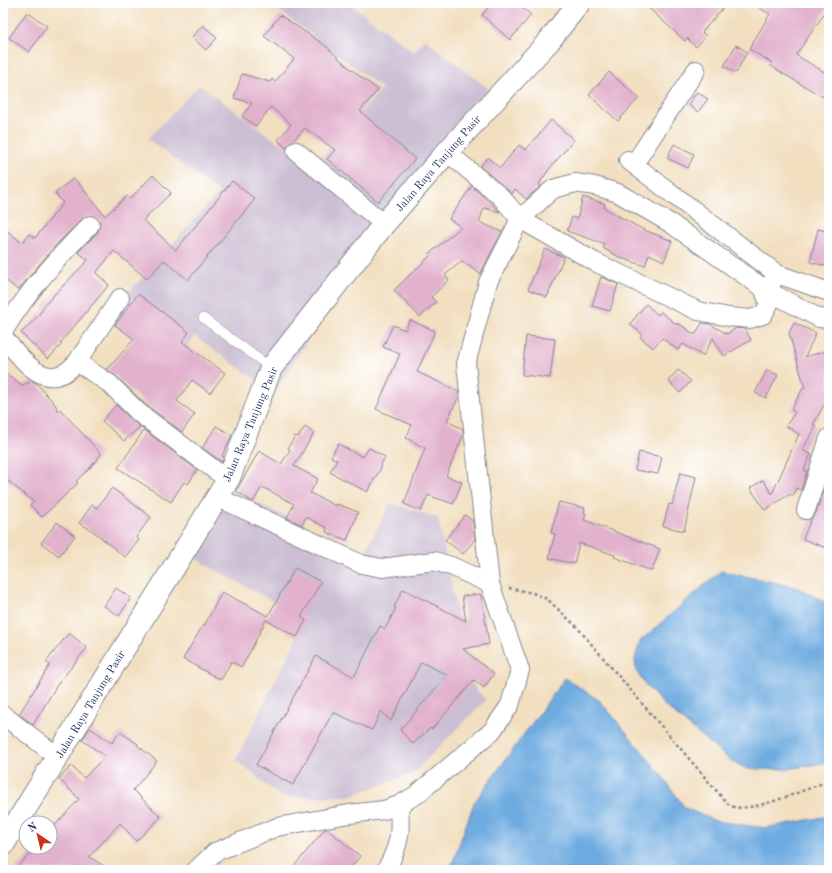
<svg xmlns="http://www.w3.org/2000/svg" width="832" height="873" viewBox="0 0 832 873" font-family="'Old Standard TT',serif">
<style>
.industrial{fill:#ccbfd4}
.water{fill:#6eabe0;stroke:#446d9f}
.building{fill:#e2b2cd}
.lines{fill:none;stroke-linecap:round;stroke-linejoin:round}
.service-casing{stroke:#86878f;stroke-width:10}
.minor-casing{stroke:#86878f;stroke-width:20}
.tertiary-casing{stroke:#86878f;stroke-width:24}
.path{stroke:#86878f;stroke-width:2.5;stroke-dasharray:3 3;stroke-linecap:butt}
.service{stroke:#fff;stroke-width:9}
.minor{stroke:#fff;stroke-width:18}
.tertiary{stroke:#fff;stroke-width:22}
.labels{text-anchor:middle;stroke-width:3;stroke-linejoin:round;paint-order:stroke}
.street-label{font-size:11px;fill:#1b2f5e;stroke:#fff}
</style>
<rect width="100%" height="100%" fill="#fff"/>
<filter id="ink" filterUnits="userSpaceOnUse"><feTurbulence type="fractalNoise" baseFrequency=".025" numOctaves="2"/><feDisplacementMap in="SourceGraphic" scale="8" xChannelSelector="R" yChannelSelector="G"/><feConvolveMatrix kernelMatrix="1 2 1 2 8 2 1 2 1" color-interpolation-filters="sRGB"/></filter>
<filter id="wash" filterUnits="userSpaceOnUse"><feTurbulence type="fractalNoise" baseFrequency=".012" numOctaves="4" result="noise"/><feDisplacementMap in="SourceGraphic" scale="16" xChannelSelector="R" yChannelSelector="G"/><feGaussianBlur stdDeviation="0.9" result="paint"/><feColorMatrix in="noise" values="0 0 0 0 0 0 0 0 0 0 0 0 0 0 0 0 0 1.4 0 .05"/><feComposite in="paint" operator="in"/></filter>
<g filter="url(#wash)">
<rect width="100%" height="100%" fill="#f2dfc0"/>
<g class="industrial">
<path d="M 269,3 L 349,3 L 414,52 L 425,39 L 504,101 L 399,213 L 322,318 L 274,393 L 195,336 L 170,368 L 106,318 L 219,192 L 148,139 L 199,85 L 313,168 L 382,88 Z"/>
<path d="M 231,491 L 364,553 L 391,503 L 438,518 L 459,623 L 450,661 L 486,700 L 412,774 L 349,796 L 281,797 L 236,760 L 306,619 L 192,557 Z"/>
</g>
<g class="water">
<path d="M 721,571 L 796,587 L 829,604 L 829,762 L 788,769 L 748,769 L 731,761 L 664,705 L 644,683 L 636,671 L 635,659 L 640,641 Z"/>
<path d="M 565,678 L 600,701 L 660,773 L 685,808 L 716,821 L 765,828 L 829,816 L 829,870 L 450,870 L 474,803 Z"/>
</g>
<g id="blocks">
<g class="building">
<path d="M 492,3 L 517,3 L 531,15 L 510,40 L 482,15 Z"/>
<path d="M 643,3 L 727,3 L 702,32 L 706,36 L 696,47 L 687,38 L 685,41 Z"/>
<path d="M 751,3 L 820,3 L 828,8 L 796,55 L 829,75 L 829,87 L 823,97 L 782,73 L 770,65 L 772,63 L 749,49 L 770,14 Z"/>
<path d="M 27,12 L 47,26 L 29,52 L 9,38 Z"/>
<path d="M 280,15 L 326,46 L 347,66 L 378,90 L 360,111 L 415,159 L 378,202 L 327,159 L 335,150 L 305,128 L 286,148 L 278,140 L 291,124 L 271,107 L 256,126 L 242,116 L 252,103 L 234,98 L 242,74 L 270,82 L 272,79 L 275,82 L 294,59 L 264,36 Z"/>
<path d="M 203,25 L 217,38 L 206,50 L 192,37 Z"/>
<path d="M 736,45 L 747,52 L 736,73 L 724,66 Z"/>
<path d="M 609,72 L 639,98 L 618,121 L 589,95 Z"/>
<path d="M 697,92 L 708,99 L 698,112 L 688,105 Z"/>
<path d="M 551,120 L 574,140 L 550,168 L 539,184 L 541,186 L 526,199 L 515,189 L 512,194 L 480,166 L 488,158 L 500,168 L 519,145 L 526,150 Z"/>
<path d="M 674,144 L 694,154 L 688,168 L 667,158 Z"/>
<path d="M 153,175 L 171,193 L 143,220 L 176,250 L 232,181 L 255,199 L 188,280 L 164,260 L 147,279 L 114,251 L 96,273 L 109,285 L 60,343 L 62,344 L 48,359 L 21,333 L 37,317 L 43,309 L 42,308 L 54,295 L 88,260 L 78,252 L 98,232 L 100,222 L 92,215 L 83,218 L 55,246 L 18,290 L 3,278 L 3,227 L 22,243 L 29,234 L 35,238 L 63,203 L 55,193 L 74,178 L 105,216 L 127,196 L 130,199 Z"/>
<path d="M 472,186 L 500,212 L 484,208 L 479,222 L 502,232 L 480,274 L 462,261 L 445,275 L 449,280 L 431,297 L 436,302 L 420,317 L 394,290 L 430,256 L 429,254 L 461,227 L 449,219 Z"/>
<path d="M 583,197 L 605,204 L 604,208 L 642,229 L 672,241 L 664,261 L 649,254 L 645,266 L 621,258 L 603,248 L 605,244 L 567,231 L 572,217 L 577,219 Z"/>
<path d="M 818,229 L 829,232 L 829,267 L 810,262 Z"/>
<path d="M 545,249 L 564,257 L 547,297 L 528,289 Z"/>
<path d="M 601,277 L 618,284 L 610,311 L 592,306 Z"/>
<path d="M 138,294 L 189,332 L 182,342 L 225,373 L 210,393 L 192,380 L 177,401 L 195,414 L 182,432 L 145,404 L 117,377 L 107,370 L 134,339 L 115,325 Z"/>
<path d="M 646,304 L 658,315 L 661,312 L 677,325 L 678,323 L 695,335 L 702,323 L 710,324 L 727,334 L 736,328 L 745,329 L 751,340 L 724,356 L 713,338 L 703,356 L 683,344 L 678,350 L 662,338 L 653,348 L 640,337 L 642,334 L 630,324 Z"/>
<path d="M 410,320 L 435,331 L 417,372 L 458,391 L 459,396 L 447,421 L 463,429 L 463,436 L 446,476 L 462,482 L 453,504 L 428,495 L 421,511 L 404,504 L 425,448 L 406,438 L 412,425 L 376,409 L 400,354 L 383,347 L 393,325 L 405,330 Z"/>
<path d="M 794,323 L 816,333 L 805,357 L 829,350 L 829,396 L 813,425 L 816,427 L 802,450 L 811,454 L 804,470 L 807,471 L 801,490 L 796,488 L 793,496 L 790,494 L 765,510 L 750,488 L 763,480 L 772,494 L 799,434 L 786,426 L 795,412 L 791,410 L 803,388 L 805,388 L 789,333 Z"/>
<path d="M 526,336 L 555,339 L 550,378 L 522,375 Z"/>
<path d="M 678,370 L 691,381 L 680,393 L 668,381 Z"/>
<path d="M 767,370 L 778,375 L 766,398 L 755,393 Z"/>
<path d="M 3,371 L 22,385 L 33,381 L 36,383 L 55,404 L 58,411 L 60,409 L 101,454 L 90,468 L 76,481 L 78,483 L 42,517 L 30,505 L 34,502 L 3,477 Z"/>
<path d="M 116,405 L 140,427 L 124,441 L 102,421 Z"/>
<path d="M 216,426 L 232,435 L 222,456 L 224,457 L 222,462 L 202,448 Z"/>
<path d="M 305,427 L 314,433 L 294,466 L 318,479 L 310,493 L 336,506 L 337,504 L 358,512 L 347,540 L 326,532 L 327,528 L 306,517 L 302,525 L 287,518 L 294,504 L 262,487 L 253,502 L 236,491 L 259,451 L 281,464 L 290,450 L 288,448 L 295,436 L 298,437 Z"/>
<path d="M 142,428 L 197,470 L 188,484 L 184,482 L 171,502 L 118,468 L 144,430 Z"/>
<path d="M 338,444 L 363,457 L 369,448 L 385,457 L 380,466 L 381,468 L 367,492 L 330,472 L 337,460 L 331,457 Z"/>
<path d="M 639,452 L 662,457 L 658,474 L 635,470 Z"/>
<path d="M 680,473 L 696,477 L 684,531 L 663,526 L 669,504 L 672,505 Z"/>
<path d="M 828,475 L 829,475 L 829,549 L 803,539 L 811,519 L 816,513 Z"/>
<path d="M 112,488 L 151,517 L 136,537 L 139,540 L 125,557 L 93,531 L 79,523 L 92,505 L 97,508 Z"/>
<path d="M 559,502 L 585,508 L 584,513 L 586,514 L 584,520 L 660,549 L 652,571 L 614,557 L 615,555 L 579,543 L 574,564 L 549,558 L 555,534 L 551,533 Z"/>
<path d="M 465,515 L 473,521 L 475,539 L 463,554 L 445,540 Z"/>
<path d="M 57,522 L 75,536 L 59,556 L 41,543 Z"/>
<path d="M 295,568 L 321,582 L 301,617 L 306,620 L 297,637 L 266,620 L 242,667 L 231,662 L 221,680 L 183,659 L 203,625 L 204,626 L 222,592 L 268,616 Z"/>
<path d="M 116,588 L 131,598 L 119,616 L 104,606 Z"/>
<path d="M 403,589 L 466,621 L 462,596 L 481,594 L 489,644 L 463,649 L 494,674 L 484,688 L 474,680 L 432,729 L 430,728 L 413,744 L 400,730 L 447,675 L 421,662 L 391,721 L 381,711 L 372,730 L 333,712 L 293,785 L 256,765 L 316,656 L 354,677 L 380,626 L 385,629 L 396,608 L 394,607 Z"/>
<path d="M 69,633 L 87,648 L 57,685 L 33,725 L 19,714 L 50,665 L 46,662 Z"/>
<path d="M 90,728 L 112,743 L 120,732 L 138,744 L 137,745 L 157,761 L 133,790 L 161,817 L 136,841 L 120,823 L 89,857 L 111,870 L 14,870 L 38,847 L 50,847 L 50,831 L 79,799 L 59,779 L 71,766 L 84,778 L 105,756 L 82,740 Z"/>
<path d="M 325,829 L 327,829 L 360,856 L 349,870 L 291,870 Z"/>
</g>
</g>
</g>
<g filter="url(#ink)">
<use href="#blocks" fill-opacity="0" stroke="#86878f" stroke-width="1"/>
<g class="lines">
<defs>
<path id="service" d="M 203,318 L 271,368"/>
<g id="minor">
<path d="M 296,151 L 384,224"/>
<path d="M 447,152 L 501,197 L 520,219 L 595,262 L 698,311 L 729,317 L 750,319 L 763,315 L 769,304 L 765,293 L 777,274"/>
<path d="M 628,160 L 777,274 L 829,292"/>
<path d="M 634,164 L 696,70"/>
<path d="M 3,332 C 27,292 57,258 90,225"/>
<path d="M 3,337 C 18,353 37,385 62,374 C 68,372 73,366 77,362 L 110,384 L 138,412 L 216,471 L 229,478"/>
<path d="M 77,362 L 120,298"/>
<path d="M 217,497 L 361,564 L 382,568 L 434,561 L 451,566 L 490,584"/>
<path d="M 806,510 L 829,438"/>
<path d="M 3,715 L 58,757"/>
<path d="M 196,870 L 215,852 L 277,827 L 349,814 L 384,810 L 399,805 L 416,795 L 492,731 L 510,705 L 520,670 L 490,584 L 466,364 L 488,282 L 520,219 L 553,189 L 575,183 L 595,186 L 618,193 L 670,223 L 766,290 L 819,318 L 829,319"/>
<path d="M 386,870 C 400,844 401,834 399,805"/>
</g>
<path id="tertiary" d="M 3,845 L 229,478 L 271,368 L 384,224 L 447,152 L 549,41 L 579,3"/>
</defs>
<use href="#service" class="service-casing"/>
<use href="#minor" class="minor-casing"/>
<use href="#tertiary" class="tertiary-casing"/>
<path class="path" d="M 509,588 L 533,593 L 547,599 L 576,626 L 726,802 C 728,804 731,806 734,807 C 755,812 808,788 829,781"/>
<use href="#service" class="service"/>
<use href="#minor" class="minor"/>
<use href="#tertiary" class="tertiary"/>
</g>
</g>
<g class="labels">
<g class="street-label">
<text transform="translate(438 163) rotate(-49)" y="4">Jalan Raya Tanjung Pasir</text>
<text transform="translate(250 424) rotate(-67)" y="4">Jalan Raya Tanjung Pasir</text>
<text transform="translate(90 704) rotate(-59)" y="4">Jalan Raya Tanjung Pasir</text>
</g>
</g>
<rect width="832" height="873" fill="none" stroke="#fff" stroke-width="16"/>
<g transform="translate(38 835) rotate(325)"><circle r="19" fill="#ffffff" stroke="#a4acbf"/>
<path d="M0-3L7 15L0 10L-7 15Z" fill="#c8321e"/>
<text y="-6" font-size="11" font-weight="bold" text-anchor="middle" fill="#1b2f5e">N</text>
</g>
</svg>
